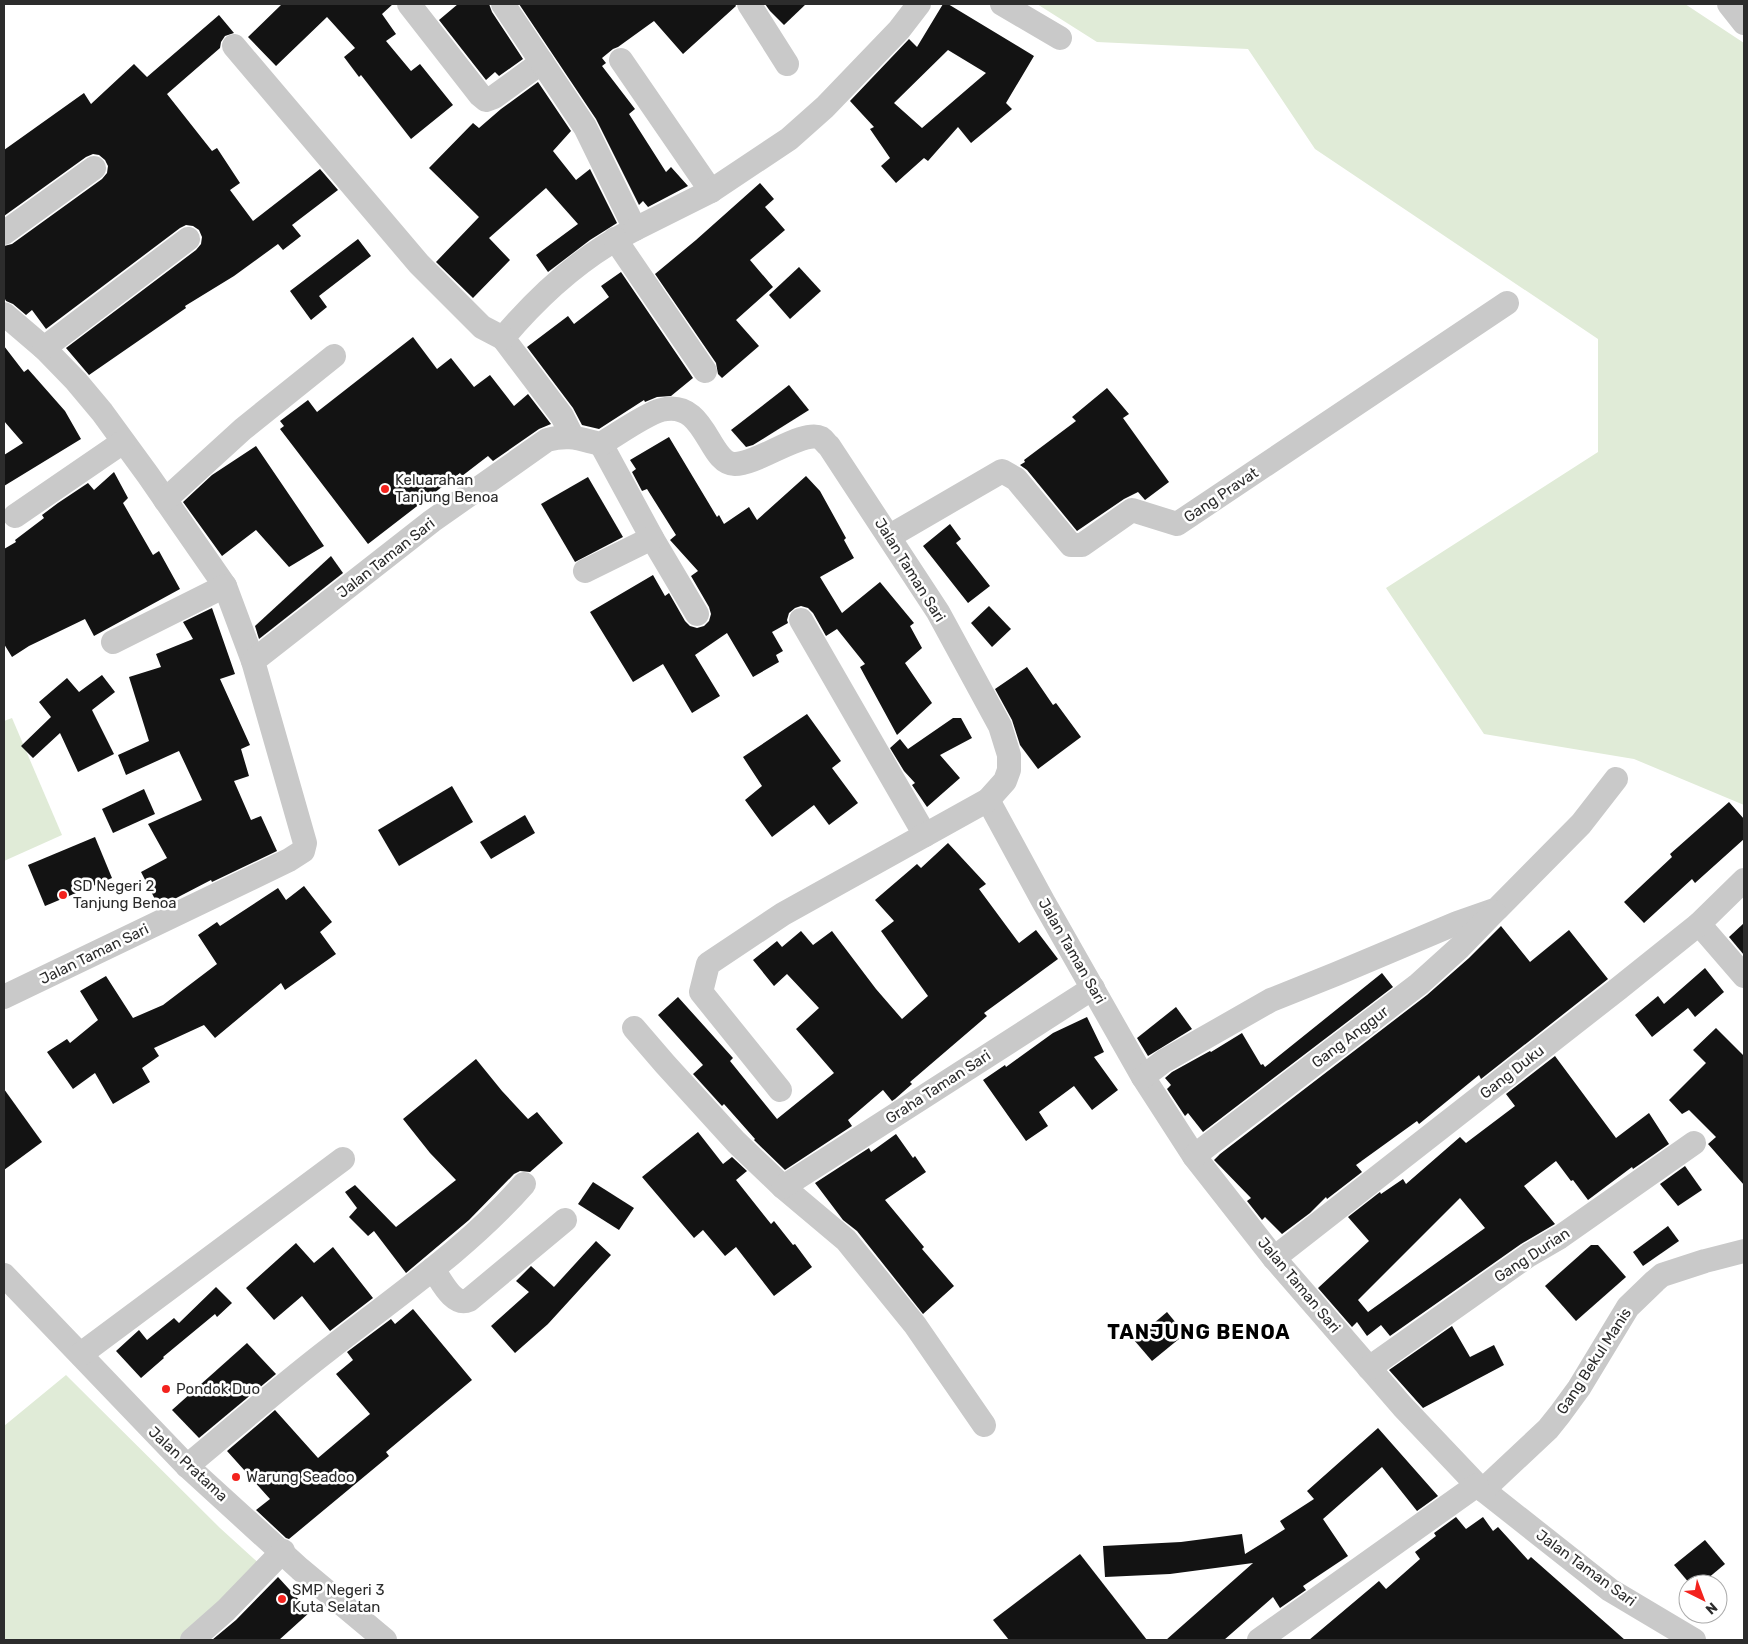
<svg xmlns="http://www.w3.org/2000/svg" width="1748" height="1644" viewBox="0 0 1748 1644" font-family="Rubik,sans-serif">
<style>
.green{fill:#e0ebd7}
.building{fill:#131313;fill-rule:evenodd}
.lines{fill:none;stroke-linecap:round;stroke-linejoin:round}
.minor{stroke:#c9c9c9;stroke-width:24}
.poi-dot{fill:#f3221d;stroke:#fff;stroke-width:2}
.labels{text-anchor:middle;stroke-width:5;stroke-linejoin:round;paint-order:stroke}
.poi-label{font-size:15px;fill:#2c2c2c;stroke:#fff;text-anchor:start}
.street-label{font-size:15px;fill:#2c2c2c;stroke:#fff}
.district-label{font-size:20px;font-weight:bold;letter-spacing:1px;fill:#000;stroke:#fff}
</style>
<rect width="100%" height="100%" fill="#fff"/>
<g class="green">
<path d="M 1037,4 L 1685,4 L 1744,43 L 1744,805 L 1634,759 L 1484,734 L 1386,588 L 1598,452 L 1598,339 L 1315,149 L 1248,49 L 1097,42 Z"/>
<path d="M 12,718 L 62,835 L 4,861 L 4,721 Z"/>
<path d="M 66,1375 L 220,1528 L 263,1567 L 188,1640 L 4,1640 L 4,1426 Z"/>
</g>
<g class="building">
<path d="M 282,4 L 393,4 L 382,14 L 396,34 L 386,41 L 411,71 L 420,64 L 453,105 L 411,139 L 361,75 L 359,77 L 344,57 L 355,48 L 327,17 L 276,66 L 248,37 Z"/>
<path d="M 458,4 L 489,4 L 492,12 L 523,59 L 499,76 L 495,72 L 486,80 L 439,20 Z"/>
<path d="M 519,4 L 735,4 L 736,6 L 683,54 L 654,21 L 618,47 L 613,49 L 602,58 L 606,63 L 602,66 L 635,109 L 629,114 L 666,172 L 671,167 L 688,186 L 648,207 L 643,201 L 639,205 L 596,119 Z"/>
<path d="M 765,4 L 806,4 L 784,25 L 770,11 Z"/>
<path d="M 943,4 L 948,4 L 1034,56 L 1006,103 L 1012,109 L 971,143 L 958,127 L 928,161 L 924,158 L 896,183 L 881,166 L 890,158 L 870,129 L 874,127 L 850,101 L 909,39 L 917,47 ZM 948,50 L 986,73 L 922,128 L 894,103 Z"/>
<path d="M 219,15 L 234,33 L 225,36 L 221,42 L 220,48 L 167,94 L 212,151 L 217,148 L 240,183 L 230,190 L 253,221 L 320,169 L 338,190 L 292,225 L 301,236 L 283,250 L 278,244 L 234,276 L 185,306 L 186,308 L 89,375 L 66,348 L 196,250 L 201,244 L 202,237 L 199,230 L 193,226 L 186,225 L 180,228 L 46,329 L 32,310 L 26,315 L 13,304 L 6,301 L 4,297 L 4,246 L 12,244 L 102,179 L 107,173 L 108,166 L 105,160 L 99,155 L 93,154 L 86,157 L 4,216 L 4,150 L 84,93 L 91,104 L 134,64 L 147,77 Z"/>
<path d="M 538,82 L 571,131 L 553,151 L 576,180 L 590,169 L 617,223 L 590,240 L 548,272 L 536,255 L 578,224 L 546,188 L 489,238 L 510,260 L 473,298 L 436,262 L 479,217 L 429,168 L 473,123 L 479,128 L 501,109 Z"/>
<path d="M 760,183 L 774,199 L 765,207 L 785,230 L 750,260 L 773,287 L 736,320 L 759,346 L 722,378 L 718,374 L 716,363 L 655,274 L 696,240 Z"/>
<path d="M 358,239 L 371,256 L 319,296 L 327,307 L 311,320 L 290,291 Z"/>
<path d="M 799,267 L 821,291 L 790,319 L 769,295 Z"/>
<path d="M 621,272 L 693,378 L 671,396 L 657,397 L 645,402 L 644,400 L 599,429 L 582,425 L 573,408 L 527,347 L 568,316 L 574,324 L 609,297 L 601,286 Z"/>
<path d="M 413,337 L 437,369 L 451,358 L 474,387 L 490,375 L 514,406 L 528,394 L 551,424 L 539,429 L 493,461 L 488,456 L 462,476 L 460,473 L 368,544 L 280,429 L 284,426 L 280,421 L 308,400 L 317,412 Z"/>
<path d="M 4,346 L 24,372 L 28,369 L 65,411 L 81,439 L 4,486 L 4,455 L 23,443 L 4,421 Z"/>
<path d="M 789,385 L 809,410 L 753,445 L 746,447 L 731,430 Z"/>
<path d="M 1107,388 L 1129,414 L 1123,418 L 1169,482 L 1145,500 L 1138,492 L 1124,499 L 1077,531 L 1027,470 L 1020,465 L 1025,462 L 1024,460 L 1076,421 L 1072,417 Z"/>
<path d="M 669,437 L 717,517 L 719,515 L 724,524 L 749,507 L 757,520 L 806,476 L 820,491 L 846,538 L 844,540 L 854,558 L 820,577 L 842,613 L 880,582 L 914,623 L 910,626 L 922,648 L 905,663 L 932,703 L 897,735 L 860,667 L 865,664 L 837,629 L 826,636 L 813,613 L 808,608 L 801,606 L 795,608 L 789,613 L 787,620 L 788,623 L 772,632 L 783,651 L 776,655 L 779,662 L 753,677 L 727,633 L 695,655 L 720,696 L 692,713 L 663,664 L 633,682 L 590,612 L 653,575 L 665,596 L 669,593 L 685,621 L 690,626 L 697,628 L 704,626 L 709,621 L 711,614 L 709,607 L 691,576 L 698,571 L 670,540 L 676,535 L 647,489 L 642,491 L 632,472 L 636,469 L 630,460 Z"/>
<path d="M 256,446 L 324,546 L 289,567 L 256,530 L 222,556 L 183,502 L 212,475 Z"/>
<path d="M 114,472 L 128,498 L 123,503 L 153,555 L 159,551 L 180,589 L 94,636 L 85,619 L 29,646 L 12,657 L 4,644 L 4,549 L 16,542 L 15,540 L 44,518 L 42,515 L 58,503 L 88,483 L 94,490 Z"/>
<path d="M 588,477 L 623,537 L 575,562 L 541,504 Z"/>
<path d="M 950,524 L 961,539 L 956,543 L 990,586 L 968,603 L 923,546 Z"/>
<path d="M 331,556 L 343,573 L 259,639 L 255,626 Z"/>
<path d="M 989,606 L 1011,629 L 992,647 L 971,623 Z"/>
<path d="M 212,608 L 235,674 L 220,679 L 250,745 L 241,749 L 249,776 L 234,781 L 251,820 L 261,816 L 277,851 L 212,882 L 211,880 L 159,907 L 141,872 L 167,858 L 148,824 L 202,800 L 179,751 L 126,775 L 118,755 L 149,741 L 129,677 L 161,667 L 156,654 L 193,639 L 183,622 Z"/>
<path d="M 1027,667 L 1053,705 L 1056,703 L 1081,737 L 1038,769 L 1020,745 L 1012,720 L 995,689 Z"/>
<path d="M 102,675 L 115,692 L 92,710 L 114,754 L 78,772 L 60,733 L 33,758 L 21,746 L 51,717 L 39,702 L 67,678 L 79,692 Z"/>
<path d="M 807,714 L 841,761 L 832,768 L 858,803 L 829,825 L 814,805 L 772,837 L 745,800 L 762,786 L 743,757 Z"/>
<path d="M 953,718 L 961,718 L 972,738 L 940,755 L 960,778 L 927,807 L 912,785 L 915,783 L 904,771 L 890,748 L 900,739 L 908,749 Z"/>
<path d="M 452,786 L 473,822 L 399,866 L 378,830 Z"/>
<path d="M 144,789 L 155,814 L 113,833 L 102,809 Z"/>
<path d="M 1729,802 L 1744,819 L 1744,839 L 1695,883 L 1692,879 L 1644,923 L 1624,902 L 1672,857 L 1670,854 Z"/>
<path d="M 525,815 L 535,833 L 491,859 L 480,842 Z"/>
<path d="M 95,837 L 112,878 L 45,906 L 28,865 Z"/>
<path d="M 948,843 L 986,884 L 979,889 L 1019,943 L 1036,930 L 1058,959 L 984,1013 L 987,1016 L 910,1082 L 912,1084 L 895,1099 L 892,1101 L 883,1090 L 848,1120 L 852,1126 L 785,1170 L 754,1140 L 755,1139 L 724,1104 L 722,1106 L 693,1074 L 703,1065 L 658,1015 L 678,997 L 733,1058 L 730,1061 L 777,1119 L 834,1073 L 796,1029 L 819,1008 L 787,974 L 774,986 L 753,960 L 777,941 L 782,947 L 801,931 L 813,945 L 832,931 L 876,989 L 902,1019 L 928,996 L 881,931 L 894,921 L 875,900 L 917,864 L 921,868 Z"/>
<path d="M 304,886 L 332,922 L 320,932 L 336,954 L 285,990 L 281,983 L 215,1038 L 204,1025 L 154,1048 L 159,1056 L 142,1068 L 150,1082 L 113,1104 L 95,1073 L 73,1089 L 47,1052 L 67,1039 L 70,1043 L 98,1020 L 80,991 L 106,976 L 133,1018 L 163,1005 L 217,964 L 198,935 L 217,922 L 220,926 L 278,888 L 286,900 Z"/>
<path d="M 1744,923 L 1744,955 L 1729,937 Z"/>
<path d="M 1501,926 L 1530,962 L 1569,930 L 1608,979 L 1481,1079 L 1479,1075 L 1419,1124 L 1417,1121 L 1356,1165 L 1362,1172 L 1327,1199 L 1326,1197 L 1310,1213 L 1282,1234 L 1265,1217 L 1262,1220 L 1247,1201 L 1251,1198 L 1214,1160 L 1220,1154 L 1427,995 L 1469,958 Z"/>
<path d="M 1705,968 L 1724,992 L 1695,1017 L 1688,1008 L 1652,1037 L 1635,1015 L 1658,996 L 1664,1004 Z"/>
<path d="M 1382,973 L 1393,987 L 1203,1132 L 1188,1113 L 1185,1116 L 1167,1089 L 1171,1085 L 1165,1078 L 1172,1072 L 1210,1051 L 1211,1052 L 1242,1033 L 1261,1065 L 1263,1064 L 1265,1067 Z"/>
<path d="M 1176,1007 L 1192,1029 L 1148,1056 L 1137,1038 Z"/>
<path d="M 1087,1017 L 1104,1052 L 1094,1057 L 1118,1090 L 1092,1110 L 1074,1086 L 1039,1112 L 1048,1126 L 1026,1141 L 983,1080 L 1005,1065 L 1006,1067 L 1053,1033 Z"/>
<path d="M 1716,1028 L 1744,1056 L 1744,1185 L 1708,1144 L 1716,1137 L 1689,1110 L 1682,1114 L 1669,1100 L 1706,1063 L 1693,1050 Z"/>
<path d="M 1555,1056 L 1616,1138 L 1649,1113 L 1669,1144 L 1633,1169 L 1632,1167 L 1588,1200 L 1573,1180 L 1571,1181 L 1556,1161 L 1524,1186 L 1555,1224 L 1521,1244 L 1390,1336 L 1381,1325 L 1367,1336 L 1357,1322 L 1352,1327 L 1318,1288 L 1369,1241 L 1348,1217 L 1380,1192 L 1381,1194 L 1403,1179 L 1406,1184 L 1460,1137 L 1466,1143 L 1515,1106 L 1506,1094 ZM 1460,1198 L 1485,1228 L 1368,1312 L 1358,1300 Z"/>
<path d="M 476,1059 L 502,1091 L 528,1119 L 537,1112 L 563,1143 L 530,1172 L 520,1171 L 514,1174 L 469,1220 L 406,1273 L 374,1231 L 368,1236 L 349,1217 L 357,1208 L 345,1192 L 355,1185 L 396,1227 L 456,1180 L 430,1153 L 403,1119 Z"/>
<path d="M 4,1089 L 42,1142 L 4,1170 Z"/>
<path d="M 698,1132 L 723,1164 L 732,1157 L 747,1171 L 736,1180 L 771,1224 L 774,1221 L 793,1245 L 795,1244 L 812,1267 L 774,1296 L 736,1247 L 725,1256 L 703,1230 L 694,1238 L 642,1177 Z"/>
<path d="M 896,1134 L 913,1158 L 915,1156 L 926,1172 L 885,1200 L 924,1247 L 922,1249 L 954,1286 L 923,1314 L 857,1231 L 843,1220 L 815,1183 L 869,1148 L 871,1152 Z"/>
<path d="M 1685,1166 L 1702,1190 L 1678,1206 L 1660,1184 Z"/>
<path d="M 593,1182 L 634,1208 L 619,1230 L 578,1204 Z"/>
<path d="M 1668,1226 L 1679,1241 L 1643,1266 L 1633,1252 Z"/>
<path d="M 596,1241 L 611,1255 L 548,1324 L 515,1353 L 491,1326 L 529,1292 L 516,1281 L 531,1266 L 554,1287 Z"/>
<path d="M 296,1243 L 314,1263 L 333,1247 L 373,1298 L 330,1331 L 302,1296 L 274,1320 L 246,1288 Z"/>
<path d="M 1591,1245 L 1598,1245 L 1626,1277 L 1576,1321 L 1545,1286 Z"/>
<path d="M 216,1287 L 232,1303 L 217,1317 L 215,1314 L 163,1357 L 164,1358 L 141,1378 L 116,1351 L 139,1330 L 147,1340 L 174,1318 L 179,1323 Z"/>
<path d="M 413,1309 L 472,1380 L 386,1452 L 389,1456 L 289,1539 L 286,1538 L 256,1510 L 270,1499 L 227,1451 L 275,1410 L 318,1458 L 370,1414 L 336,1374 L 353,1360 L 347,1352 L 391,1319 L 395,1324 Z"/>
<path d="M 1167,1312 L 1185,1334 L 1152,1361 L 1134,1340 Z"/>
<path d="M 1452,1326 L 1470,1357 L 1494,1345 L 1504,1365 L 1423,1408 L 1389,1370 Z"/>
<path d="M 247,1343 L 276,1374 L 199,1438 L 172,1410 Z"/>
<path d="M 1378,1428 L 1438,1496 L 1417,1511 L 1382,1467 L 1323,1519 L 1348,1556 L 1303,1586 L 1306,1590 L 1280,1608 L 1273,1597 L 1224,1640 L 1166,1640 L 1253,1563 L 1170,1574 L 1105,1577 L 1103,1546 L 1181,1542 L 1242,1534 L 1245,1554 L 1285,1529 L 1280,1521 L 1314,1499 L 1307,1491 Z"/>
<path d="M 1456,1517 L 1466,1529 L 1483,1517 L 1493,1531 L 1498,1527 L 1528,1560 L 1531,1557 L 1625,1640 L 1309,1640 L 1379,1581 L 1386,1589 L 1420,1559 L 1415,1552 L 1436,1536 L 1434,1533 Z"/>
<path d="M 1705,1540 L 1725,1564 L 1701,1584 L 1690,1584 L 1674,1565 Z"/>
<path d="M 1080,1554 L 1147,1640 L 1009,1640 L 993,1620 Z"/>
<path d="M 278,1577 L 310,1612 L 279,1640 L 212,1640 L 236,1620 Z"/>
</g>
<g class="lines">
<g class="minor">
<path d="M 409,4 L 480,95 L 486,100 L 494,97 L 542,62"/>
<path d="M 503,4 L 585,127 L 635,229 C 583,255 540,294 503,338 L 562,416 L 572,436"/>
<path d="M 749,4 L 787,64"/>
<path d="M 1002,4 L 1060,38"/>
<path d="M 1729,4 L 1744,23"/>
<path d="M 234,46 L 419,264 L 482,327 L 503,338"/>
<path d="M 621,60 L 711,191"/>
<path d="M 635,229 L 711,191 L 789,139 L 825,107 L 899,30 L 919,4"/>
<path d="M 4,233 L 94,168"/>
<path d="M 615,239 L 705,371"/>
<path d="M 4,314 L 44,348 L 76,381 L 102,412 L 148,475 L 225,586 L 253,661"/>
<path d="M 44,348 L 188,239"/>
<path d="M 601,444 L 652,538 L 697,614"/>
<path d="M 165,500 L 243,429 L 334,356"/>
<path d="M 15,516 L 123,442"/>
<path d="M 890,536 L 1002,471 L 1016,479 L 1071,545 L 1082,545 L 1132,510 L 1177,524 L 1507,303"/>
<path d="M 585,571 L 652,538"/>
<path d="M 801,620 L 925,835"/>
<path d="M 113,642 L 225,586"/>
<path d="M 988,800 L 1043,901 L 1143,1077 L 1194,1156 L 1274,1258 L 1403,1407 L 1477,1485 L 1610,1590 L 1694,1640"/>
<path d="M 1699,924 L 1744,976"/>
<path d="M 4,997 L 289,860 L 303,851 L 305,843 L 253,661 L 432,521 L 547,440 C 570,434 579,439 601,444 C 618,434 644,415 661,410 C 707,398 708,465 735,464 C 758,464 803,429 821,438 C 824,440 826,444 829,446 L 938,612 L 1000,726 L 1009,755 L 1009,770 L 1005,781 L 988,800 L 783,914 L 708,964 L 701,992 L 780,1090"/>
<path d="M 634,1028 L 665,1064 L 736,1142 L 783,1187 L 846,1240 L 915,1325 L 984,1425"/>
<path d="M 1143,1077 L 1164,1061 L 1271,1000 L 1336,974 L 1457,923 L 1497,909 L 1581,824 L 1616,779"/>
<path d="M 1194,1156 L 1419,984 L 1460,947 L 1494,912"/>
<path d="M 783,1187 L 1093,988"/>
<path d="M 1274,1258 L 1618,989 L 1699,924 L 1744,880"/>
<path d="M 433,1269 C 441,1280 453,1307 469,1300 L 565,1220"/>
<path d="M 4,1275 L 187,1466 L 300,1569 L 385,1640"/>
<path d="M 81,1354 L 343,1159"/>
<path d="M 1369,1368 L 1529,1255 L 1560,1237 L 1694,1143"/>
<path d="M 187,1466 C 234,1427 280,1387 328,1350 C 395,1297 467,1249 524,1184"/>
<path d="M 1483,1490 L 1548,1429 L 1560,1414 L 1579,1388 L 1628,1307 L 1655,1281 L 1662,1275 L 1705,1261 L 1744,1251"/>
<path d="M 192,1640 L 226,1610 L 283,1551"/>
<path d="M 1259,1640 L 1477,1485"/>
</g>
</g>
<g class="poi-dot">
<circle cx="385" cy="489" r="5"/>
<circle cx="63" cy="895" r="5"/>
<circle cx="166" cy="1389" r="5"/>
<circle cx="236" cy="1477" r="5"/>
<circle cx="282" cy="1599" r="5"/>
</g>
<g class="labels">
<g class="poi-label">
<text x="395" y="485">Keluarahan<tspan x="395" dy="17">Tanjung Benoa</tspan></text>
<text x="73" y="891">SD Negeri 2<tspan x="73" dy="17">Tanjung Benoa</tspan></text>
<text x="176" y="1394">Pondok Duo</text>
<text x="246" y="1482">Warung Seadoo</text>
<text x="292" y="1595">SMP Negeri 3<tspan x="292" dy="17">Kuta Selatan</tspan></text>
</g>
<g class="street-label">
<text transform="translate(1221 495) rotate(-34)" y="5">Gang Pravat</text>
<text transform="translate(386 558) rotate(-38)" y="5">Jalan Taman Sari</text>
<text transform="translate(910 570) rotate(58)" y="5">Jalan Taman Sari</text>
<text transform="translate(1072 951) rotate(60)" y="5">Jalan Taman Sari</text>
<text transform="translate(94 954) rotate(-26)" y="5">Jalan Taman Sari</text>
<text transform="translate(1350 1037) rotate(-37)" y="5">Gang Anggur</text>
<text transform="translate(1512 1072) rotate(-38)" y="5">Gang Duku</text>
<text transform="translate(938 1087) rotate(-33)" y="5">Graha Taman Sari</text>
<text transform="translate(1532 1255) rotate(-33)" y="5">Gang Durian</text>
<text transform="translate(1299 1285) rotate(50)" y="5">Jalan Taman Sari</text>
<text transform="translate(1594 1361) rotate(-57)" y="5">Gang Bekul Manis</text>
<text transform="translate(188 1464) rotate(43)" y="5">Jalan Pratama</text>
<text transform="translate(1586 1568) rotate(36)" y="5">Jalan Taman Sari</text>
</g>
<g class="district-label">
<text x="1199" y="1339">TANJUNG BENOA</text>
</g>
</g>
<rect width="1748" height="1644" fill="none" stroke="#2c2c2c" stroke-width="10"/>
<g transform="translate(1703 1599) rotate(138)"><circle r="24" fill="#ffffff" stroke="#ababab"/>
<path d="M0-4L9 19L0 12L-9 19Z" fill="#f3221d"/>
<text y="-8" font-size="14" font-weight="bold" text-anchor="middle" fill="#2c2c2c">N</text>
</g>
</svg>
